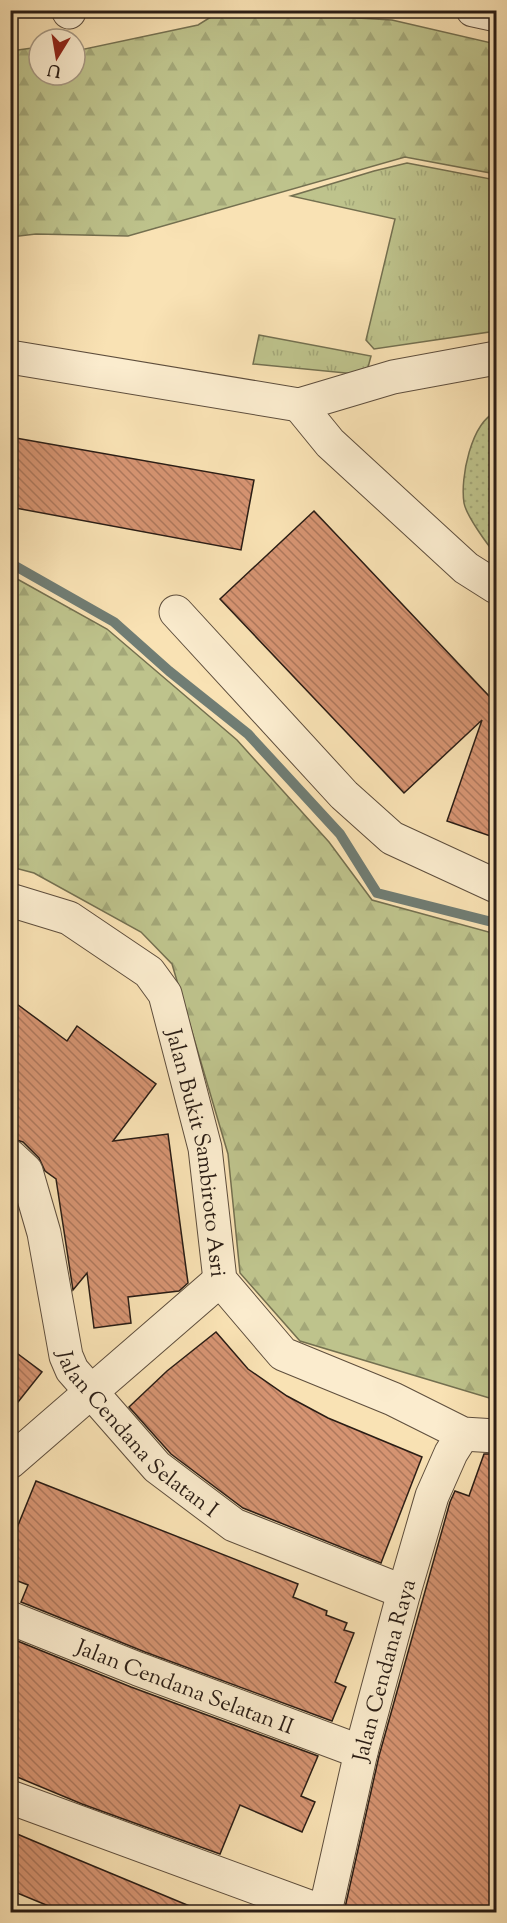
<svg xmlns="http://www.w3.org/2000/svg" width="507" height="1923" viewBox="0 0 507 1923" font-family="'Sorts Mill Goudy',serif">
<style>
.grass{fill:url(#grass-tufts);stroke:#747050;stroke-width:1.5}
.forest{fill:url(#forest-firs);stroke:#747050;stroke-width:1.5}
.park{fill:url(#park-dots);stroke:#747050;stroke-width:1.5}
.lines{fill:none;stroke-linecap:round;stroke-linejoin:round}
.stream{stroke:#707d74;stroke-width:10}
.building{fill:url(#building-back-hatch);stroke:#2a1d15;stroke-width:1.5}
.minor-casing{stroke:#5e4e3d;stroke-width:35}
.minor{stroke:#fbecce;stroke-width:33}
.labels{text-anchor:middle;stroke-width:6;stroke-linejoin:round;paint-order:stroke}
.street-label{font-size:22px;fill:#2a1d15;stroke:#fbecce}
</style>
<defs>
<pattern id="grass-tufts" width="24" height="20" patternUnits="userSpaceOnUse" patternTransform="scale(1.5)"><rect width="24" height="20" fill="#bec38c"/><path d="M3 7l-1-3M5 7V3M7 7l1-3M15 17l-1-3M17 17v-4M19 17l1-3" fill="none" stroke="#a3a778"/></pattern>
<pattern id="forest-firs" width="22" height="20" patternUnits="userSpaceOnUse" patternTransform="scale(1.5)"><rect width="22" height="20" fill="#bec38c"/><path d="M5 1l3.5 6h-7zM16 11l3.5 6h-7z" fill="#a3a778"/></pattern>
<pattern id="park-dots" width="8" height="8" patternUnits="userSpaceOnUse" patternTransform="scale(1.5)"><rect width="8" height="8" fill="#bec38c"/><path d="M2 2h.1M6 6h.1" fill="none" stroke="#a3a778" stroke-width="1.8" stroke-linecap="round"/></pattern>
<pattern id="building-back-hatch" width="6" height="6" patternUnits="userSpaceOnUse" patternTransform="scale(1.5)"><rect width="6" height="6" fill="#d69472"/><path d="M-1 5l2 2M0 0l6 6M5-1l2 2" fill="none" stroke="#ae785c"/></pattern>
</defs>
<rect width="100%" height="100%" fill="#f9e2b4"/>
<filter id="stains"><feTurbulence type="fractalNoise" baseFrequency=".00333" numOctaves="4"/><feColorMatrix values="0 0 0 0 .2 0 0 0 0 .09 0 0 0 0 .02 0 0 0 .5 -.17"/></filter>
<radialGradient id="worn" r=".72"><stop offset=".6" stop-color="#630" stop-opacity="0"/><stop offset="1" stop-color="#630" stop-opacity=".3"/></radialGradient>
<g class="grass">
<path d="M 407,163 L 496,180 L 496,331 L 374,349 L 366,340 L 395,219 L 291,196 L 374,171 Z"/>
<path d="M 259,335 L 371,356 L 366,375 L 253,364 Z"/>
</g>
<g class="forest">
<path d="M 222,10 L 392,20 L 496,44 L 496,174 L 405,157 L 128,236 L 36,234 L 11,237 L 11,51 L 39,47 L 39,75 L 75,75 L 75,51 L 198,25 Z"/>
<path d="M 10,575 L 107,629 L 237,740 L 329,842 L 372,900 L 496,934 L 496,1400 L 300,1341 L 240,1273 L 228,1154 L 172,964 L 141,932 L 34,873 L 11,867 Z"/>
</g>
<path class="park" d="M 496,412 L 496,554 C 488,546 466,515 464,503 C 460,478 471,423 496,412 Z"/>
<g class="lines">
<path class="stream" d="M 10,563 L 114,622 L 169,671 L 248,734 L 340,834 L 377,893 L 496,923"/>
</g>
<g class="building">
<path d="M 10,437 L 254,480 L 241,550 L 10,507 Z"/>
<path d="M 314,511 L 490,697 L 492,691 L 496,691 L 496,838 L 447,821 L 482,720 L 404,793 L 220,599 Z"/>
<path d="M 10,999 L 67,1041 L 77,1026 L 156,1084 L 113,1141 L 168,1134 L 188,1283 L 179,1291 L 128,1297 L 131,1323 L 94,1328 L 87,1273 L 73,1290 L 56,1179 L 45,1171 L 39,1158 L 23,1142 L 10,1138 Z"/>
<path d="M 216,1332 L 248,1369 L 287,1396 L 328,1418 L 422,1457 L 381,1563 L 243,1508 L 171,1454 L 129,1407 L 167,1371 Z"/>
<path d="M 10,1348 L 42,1372 L 10,1412 Z"/>
<path d="M 484,1454 L 496,1454 L 496,1912 L 344,1912 L 379,1756 L 450,1502 L 455,1491 L 469,1496 Z"/>
<path d="M 36,1481 L 298,1584 L 293,1597 L 327,1611 L 326,1615 L 347,1623 L 344,1630 L 354,1633 L 335,1682 L 346,1687 L 332,1721 L 145,1652 L 21,1602 L 28,1585 L 10,1578 L 10,1545 Z"/>
<path d="M 10,1638 L 131,1687 L 318,1756 L 301,1796 L 315,1802 L 302,1832 L 240,1805 L 220,1854 L 82,1804 L 10,1774 Z"/>
<path d="M 10,1831 L 74,1858 L 204,1912 L 63,1912 L 10,1890 Z"/>
</g>
<g class="lines">
<defs>
<g id="minor">
<path d="M 68,10 L 69,12"/>
<path d="M 473,10 L 496,15"/>
<path d="M 10,357 L 299,405 L 393,377 L 496,358"/>
<path d="M 299,405 L 330,443 L 466,568 L 496,587"/>
<path d="M 176,612 L 344,795 L 392,838 L 496,886"/>
<path id="s1" d="M 10,900 L 69,918 L 149,972 L 165,994 L 205,1148 L 220,1280 L 283,1354 L 393,1399 L 463,1434 L 496,1436"/>
<path id="s2" d="M 10,1156 L 26,1171 L 44,1233 L 66,1356 L 72,1370 L 157,1467 L 234,1525 L 404,1592"/>
<path d="M 10,1462 L 220,1280"/>
<path id="s3" d="M 10,1618 L 138,1669 L 361,1752"/>
<path d="M 10,1797 L 323,1912"/>
<path id="s4" d="M 325,1912 L 361,1752 L 404,1592 L 432,1496 L 451,1453 L 463,1434"/>
</g>
</defs>
<use href="#minor" class="minor-casing"/>
<use href="#minor" class="minor"/>
</g>
<g class="labels">
<g class="street-label">
<text dy="8" stroke="none"><textPath href="#s1" startOffset="348">Jalan Bukit Sambiroto Asri</textPath></text>
<text dy="8" stroke="none"><textPath href="#s2" startOffset="318">Jalan Cendana Selatan I</textPath></text>
<text dy="8" stroke="none"><textPath href="#s4" startOffset="249">Jalan Cendana Raya</textPath></text>
<text dy="8" stroke="none"><textPath href="#s3" startOffset="188">Jalan Cendana Selatan II</textPath></text>
</g>
</g>
<rect width="507" height="1923" fill="none" stroke="#f9e2b4" stroke-width="36"/>
<rect x="12" y="12" width="483" height="1899" fill="none" stroke="#2a1d15" stroke-width="3"/>
<rect x="18" y="18" width="471" height="1887" fill="none" stroke="#2a1d15" stroke-width="1.5"/>
<g transform="translate(57 57) rotate(191)"><circle r="28" fill="#fbecce" stroke="#a79984" stroke-width="1.5"/>
<path d="M0-4.5L10 22L0 15L-10 22Z" fill="#8f2418"/>
<text y="-9" font-size="16" font-weight="bold" text-anchor="middle" fill="#2a1d15">U</text>
</g>
<rect width="100%" height="100%" filter="url(#stains)"/>
<rect width="100%" height="100%" fill="url(#worn)"/>
</svg>
